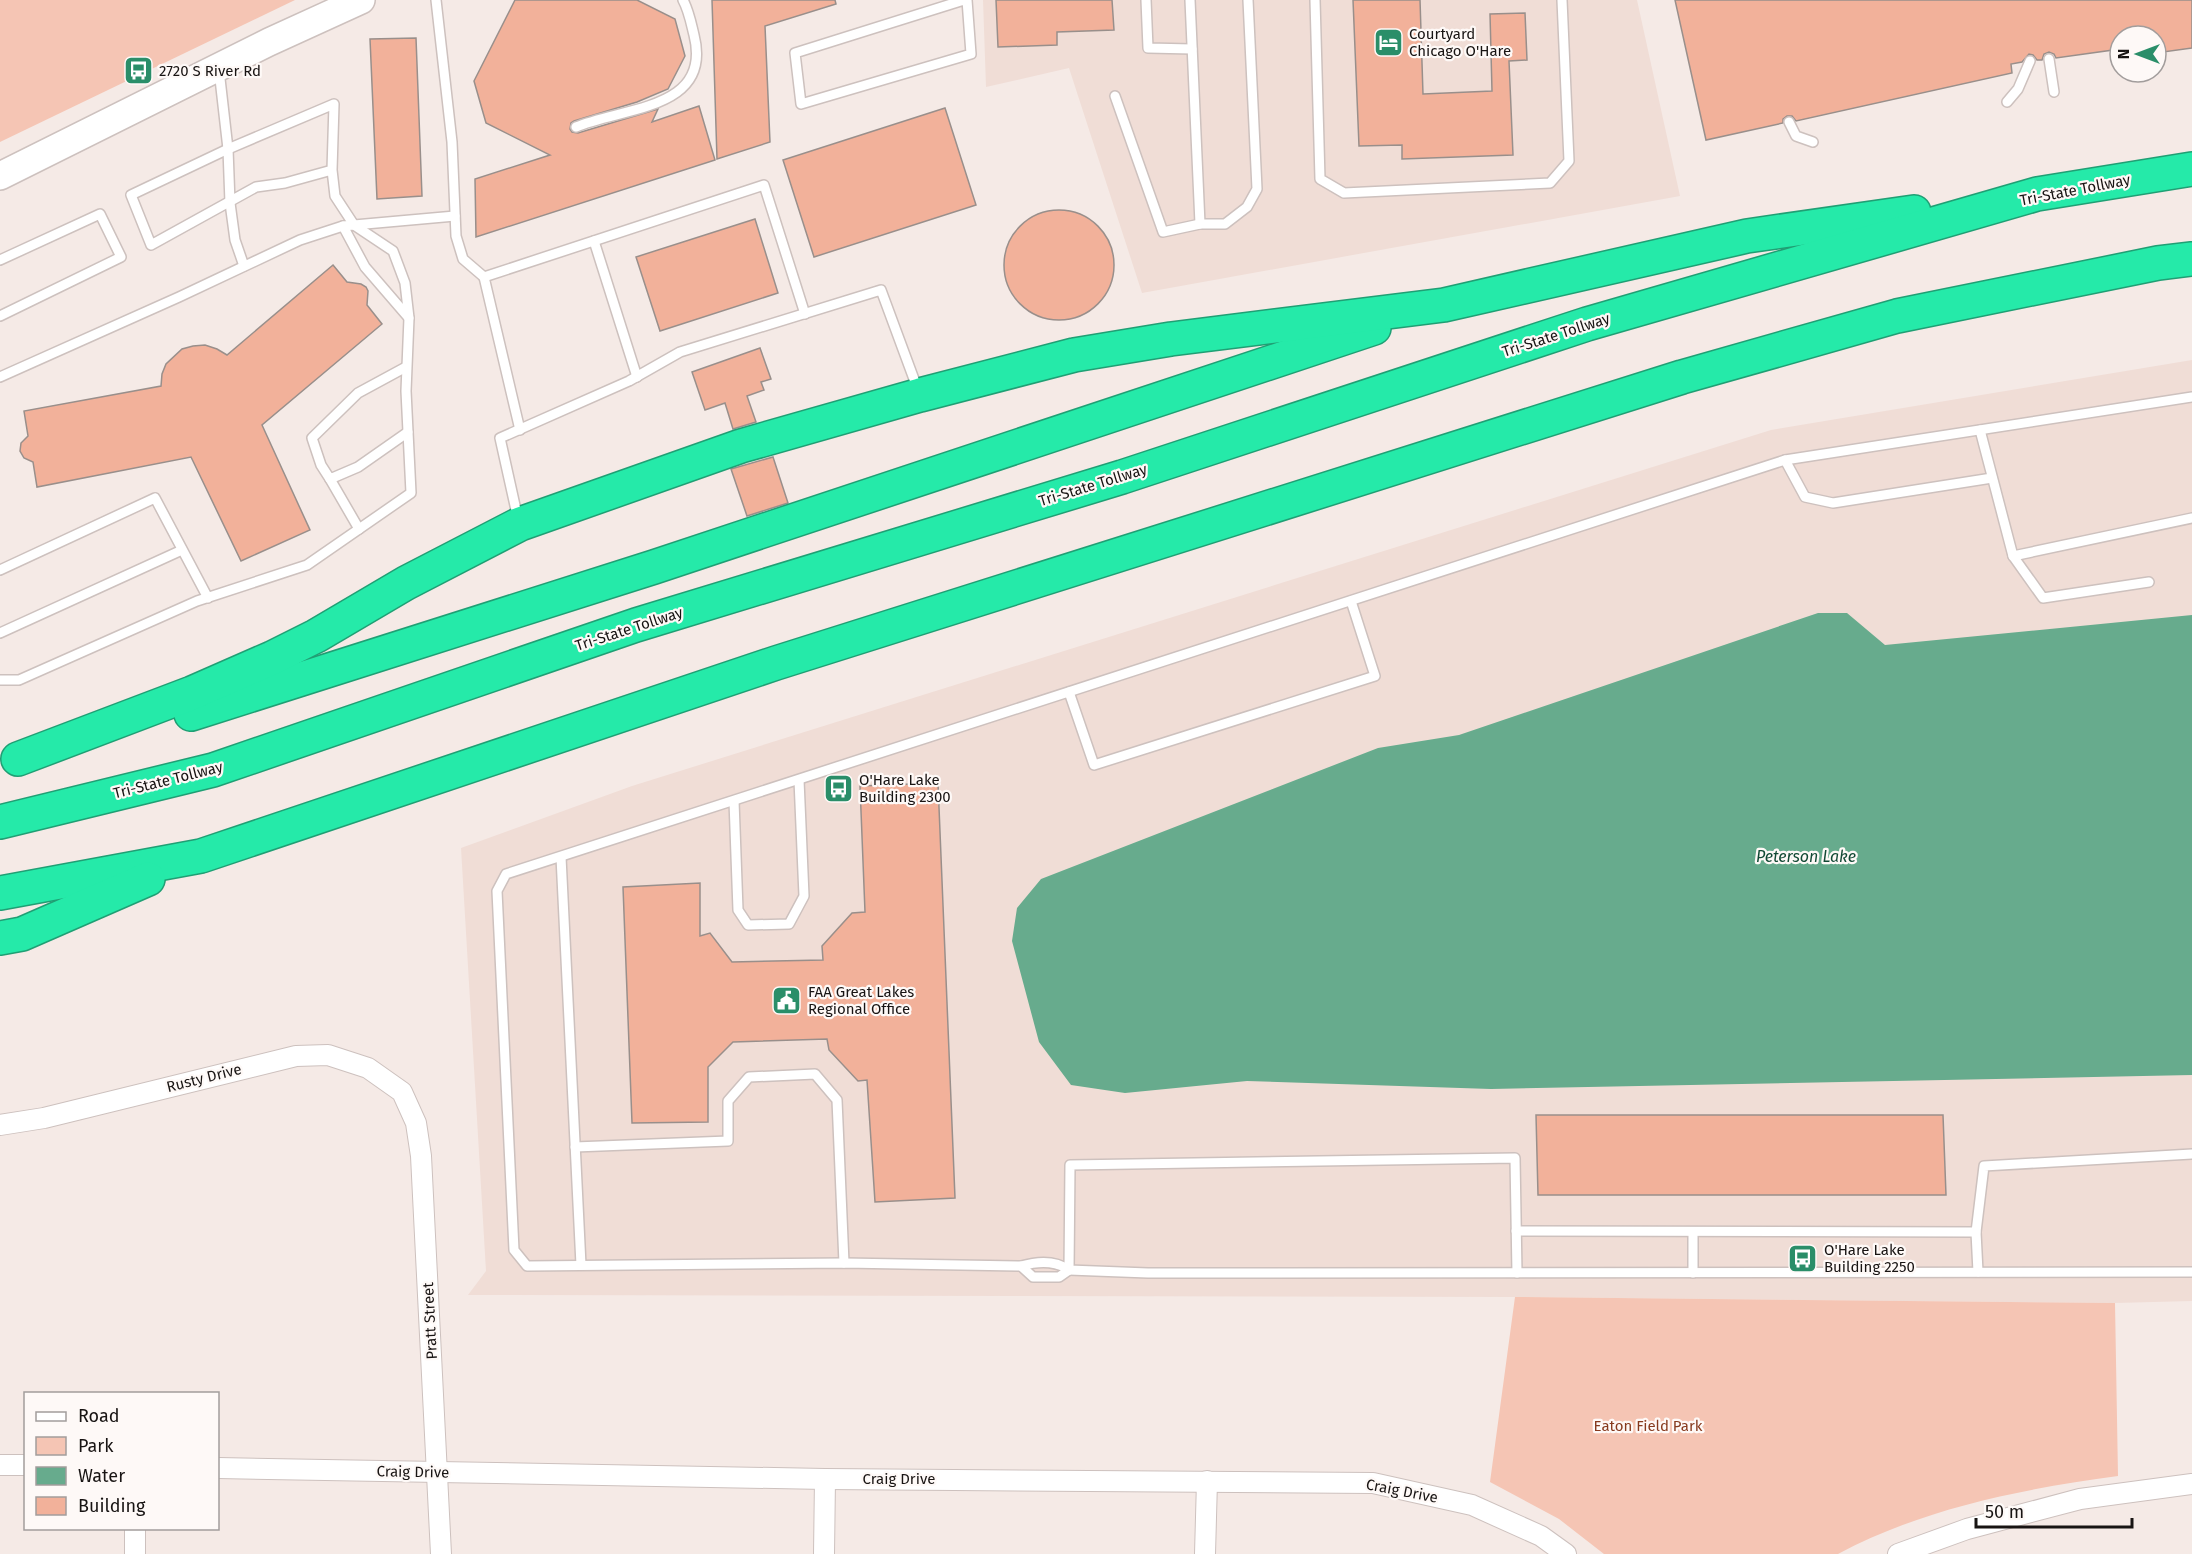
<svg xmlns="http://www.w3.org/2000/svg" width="2192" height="1554" viewBox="0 0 2192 1554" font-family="'Fira Sans',sans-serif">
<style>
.built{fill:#f0ddd6}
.green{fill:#f5c5b4}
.water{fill:#67ab8d}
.building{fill:#f2b19a;stroke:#998f8b;stroke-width:1.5}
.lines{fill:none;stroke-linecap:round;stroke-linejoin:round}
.service-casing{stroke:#cdc1be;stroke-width:12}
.minor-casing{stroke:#cdc1be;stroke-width:22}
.secondary-casing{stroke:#cdc1be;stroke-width:30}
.motorway-casing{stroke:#209f74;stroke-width:36}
.service{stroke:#fff;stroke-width:9}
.minor{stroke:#fff;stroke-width:20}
.secondary{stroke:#fff;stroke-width:27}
.motorway{stroke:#25eaa9;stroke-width:33}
.labels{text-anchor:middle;stroke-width:4.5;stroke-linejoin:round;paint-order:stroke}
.poi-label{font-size:15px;fill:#181413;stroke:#fef9f7;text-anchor:start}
.street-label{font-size:15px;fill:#181413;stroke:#fef9f7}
.park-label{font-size:15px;fill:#873a1e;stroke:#fef9f7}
.water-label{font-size:16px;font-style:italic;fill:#114934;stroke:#fef9f7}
</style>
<rect width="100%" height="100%" fill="#f5eae6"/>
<g class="built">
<path d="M 983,0 L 1637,0 L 1680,196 L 1142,293 L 1069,68 L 986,87 Z"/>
<path d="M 2192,360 L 2192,1301 L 2115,1303 L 1515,1297 L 468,1295 L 486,1271 L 461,848 L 632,786 L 1771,430 Z"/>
</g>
<g class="green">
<path d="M 0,0 L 295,0 L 0,142 Z"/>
<path d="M 1515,1297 L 2115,1303 L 2118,1476 C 2022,1489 1924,1508 1838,1554 L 1604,1554 L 1559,1519 L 1490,1482 Z"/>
</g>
<path class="water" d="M 1818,613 L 1847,613 L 1885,645 L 2192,615 L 2192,1075 L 1491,1089 L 1247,1081 L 1125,1093 L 1071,1085 L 1039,1042 L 1012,941 L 1017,908 L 1041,879 L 1378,748 L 1459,735 Z"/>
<g class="building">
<path d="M 515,0 L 637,0 L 675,19 L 685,56 L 668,89 L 637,102 L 574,121 L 571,123 L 570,129 L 572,132 L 578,133 L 658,109 L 652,122 L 699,106 L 715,160 L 476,237 L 475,179 L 550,155 L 486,123 L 474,81 Z"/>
<path d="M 712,0 L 835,0 L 836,4 L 765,26 L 770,142 L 717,159 Z"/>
<path d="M 996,0 L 1112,0 L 1114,30 L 1057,32 L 1057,45 L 998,47 Z"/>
<path d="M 1353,0 L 1420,0 L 1423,94 L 1492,91 L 1490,14 L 1525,13 L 1527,60 L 1509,61 L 1513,155 L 1402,159 L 1402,145 L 1359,146 Z"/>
<path d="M 1675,0 L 2192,0 L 2192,48 L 2156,53 L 2156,36 L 2120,36 L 2120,49 L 2056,58 L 2054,54 L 2049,52 L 2044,54 L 2042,60 L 2037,60 L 2033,55 L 2029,54 L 2022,62 L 2011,64 L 2012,73 L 1796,121 L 1792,116 L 1787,116 L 1783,119 L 1783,123 L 1706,140 Z"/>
<path d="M 416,38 L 422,196 L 377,199 L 370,39 Z"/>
<path d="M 945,108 L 976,205 L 814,257 L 783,160 Z"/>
<circle cx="1059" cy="265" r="55"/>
<path d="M 755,219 L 778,293 L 660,331 L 636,257 Z"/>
<path d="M 333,265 L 347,282 L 361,284 L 366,287 L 368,291 L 367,305 L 382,324 L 262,425 L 310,530 L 241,561 L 191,457 L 37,487 L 33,462 L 24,458 L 20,451 L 21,443 L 28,436 L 24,411 L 161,386 L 162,374 L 166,364 L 182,349 L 193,346 L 205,345 L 217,349 L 227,355 Z"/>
<path d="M 760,348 L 771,379 L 761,382 L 764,390 L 747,396 L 756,422 L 733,429 L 725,403 L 705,410 L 692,372 Z"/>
<path d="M 773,457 L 788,503 L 747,516 L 731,469 Z"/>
<path d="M 938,783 L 955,1198 L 875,1202 L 867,1080 L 858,1081 L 829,1050 L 827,1039 L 733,1042 L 708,1067 L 708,1122 L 632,1123 L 623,887 L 700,883 L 700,936 L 710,933 L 732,962 L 823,960 L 822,946 L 852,913 L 865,912 L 860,786 Z"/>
<path d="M 1536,1115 L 1943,1115 L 1946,1195 L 1538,1195 Z"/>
</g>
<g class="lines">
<defs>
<g id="service">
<path d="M 436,0 L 452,142 L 456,236 L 463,259 L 484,277"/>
<path d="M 964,0 L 795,53 L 801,104 L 971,54 L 967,0"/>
<path d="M 1146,0 L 1148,48 L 1192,49"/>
<path d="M 1190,0 L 1200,224 L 1225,224 L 1247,207 L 1257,189 L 1248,0"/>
<path d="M 1315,0 L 1320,179 L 1344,193 L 1550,183 L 1569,161 L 1562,0"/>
<path d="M 2049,59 L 2054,92"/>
<path d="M 219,70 L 228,149 L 230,203 L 235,240 L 244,266"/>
<path d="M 1115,96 L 1163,232 L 1200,224"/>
<path d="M 2007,102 L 2018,89 L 2030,61"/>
<path d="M 1789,122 L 1796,136 L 1813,142"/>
<path d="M 576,127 C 623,107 713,110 694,35 C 691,23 689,11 683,0"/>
<path d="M 332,170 L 285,183 L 256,187 L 151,245 L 131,195 L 228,149 L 334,104 L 332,170 L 335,196 L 354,225 L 393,251 L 405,283 L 409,318 L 365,267 L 343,226"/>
<path d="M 594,241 L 637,377"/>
<path d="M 0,260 L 100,214 L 121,257 L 0,316"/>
<path d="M 406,367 L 358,393 L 312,438 L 321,465 L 330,479 L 358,467 L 408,432"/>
<path d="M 0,377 L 179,297 L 300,240 L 343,226 L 455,216"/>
<path d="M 2192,397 L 1785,460 L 506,874 L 497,891 L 514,1250 L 527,1266 L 844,1263 L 1021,1266 C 1038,1261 1055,1260 1069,1270 L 1148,1273 L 2192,1272"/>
<path d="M 520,430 L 484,277 L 764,185 L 805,314"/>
<path d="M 1980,430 L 2013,556 L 2192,518"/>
<path d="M 1785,460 L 1805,497 L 1833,503 L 1992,478"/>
<path d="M 330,479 L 359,529"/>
<path d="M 518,519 L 500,438 L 629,381 L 680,352 L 881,290 L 918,390"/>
<path d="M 2013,556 L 2043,598 L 2149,582"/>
<path d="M 0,570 L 155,498 L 208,598"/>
<path d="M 0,633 L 182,550"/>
<path d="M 0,680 L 19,680 L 197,601 L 307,565 L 411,493 L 406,391 L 409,318"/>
<path d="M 1069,692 L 1094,765 L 1375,676 L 1351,601"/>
<path d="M 734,801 L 738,910 L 748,925 L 789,924 L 804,896 L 799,780"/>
<path d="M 561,857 L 581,1265"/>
<path d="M 575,1147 L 728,1141 L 728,1101 L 749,1077 L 815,1074 L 837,1100 L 844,1263"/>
<path d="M 1516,1231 L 1976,1232"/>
<path d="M 1693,1232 L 1693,1273"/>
<path d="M 1021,1266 L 1033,1277 L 1059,1277 L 1069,1270"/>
<path d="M 1069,1270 L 1070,1165 L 1515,1158 L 1517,1273"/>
<path d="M 1978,1272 L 1976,1232 L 1984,1166 L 2192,1154"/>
</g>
<g id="minor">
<path d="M 0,1125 L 44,1118 L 296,1056 L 328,1055 L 368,1068 L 402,1092 L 416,1123 L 421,1156 L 441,1554"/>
<path d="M 0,1465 L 26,1465"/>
<path d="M 218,1468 L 825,1479 L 1373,1483 L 1472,1505 L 1541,1536 L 1566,1554"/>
<path d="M 135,1528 L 135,1554"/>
<path d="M 824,1554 L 825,1479"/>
<path d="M 1205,1554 L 1207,1481"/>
<path d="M 1898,1554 L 1967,1529 L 2080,1499 L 2192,1484"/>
</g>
<path id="secondary" d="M 0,176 L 269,42 L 361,0"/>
<g id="motorway">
<path d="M 191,714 L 654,567 L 1374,328"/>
<path d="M 18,759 L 192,693 L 272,658 L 316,636 L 406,583 L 520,524 L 741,446 L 920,395 L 1074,355 L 1171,339 L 1444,305 L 1747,236 L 1914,212"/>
<path d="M 0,822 L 213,770 L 636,625 L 1122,477 L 1587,324 L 2037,194 L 2192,169"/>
<path d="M 0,893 L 201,856 L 776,663 L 1682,377 L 1897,316 L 2158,263 L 2192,259"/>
<path d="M 0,938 L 22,934 L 148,879"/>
</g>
</defs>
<use href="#service" class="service-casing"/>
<use href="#minor" class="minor-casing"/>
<use href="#secondary" class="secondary-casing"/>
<use href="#motorway" class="motorway-casing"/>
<use href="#service" class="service"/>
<use href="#minor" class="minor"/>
<use href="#secondary" class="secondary"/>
<use href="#motorway" class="motorway"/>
</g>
<defs>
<symbol id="hotel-square" viewBox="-11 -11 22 22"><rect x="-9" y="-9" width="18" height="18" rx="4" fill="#2a8e69" stroke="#fef9f7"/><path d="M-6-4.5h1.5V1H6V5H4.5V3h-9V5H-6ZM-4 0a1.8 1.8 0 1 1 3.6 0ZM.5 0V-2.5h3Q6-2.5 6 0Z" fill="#fff"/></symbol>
<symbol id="bus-square" viewBox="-11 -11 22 22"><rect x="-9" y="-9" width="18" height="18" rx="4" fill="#2a8e69" stroke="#fef9f7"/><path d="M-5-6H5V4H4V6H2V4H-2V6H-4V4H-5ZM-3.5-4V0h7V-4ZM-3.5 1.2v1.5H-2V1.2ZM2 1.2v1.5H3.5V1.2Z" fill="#fff"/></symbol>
<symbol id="civic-square" viewBox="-11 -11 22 22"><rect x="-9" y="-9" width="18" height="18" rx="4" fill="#2a8e69" stroke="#fef9f7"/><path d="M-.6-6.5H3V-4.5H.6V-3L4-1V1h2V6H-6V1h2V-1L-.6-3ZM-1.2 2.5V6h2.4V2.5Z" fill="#fff"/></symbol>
</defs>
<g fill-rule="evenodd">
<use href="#hotel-square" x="1372" y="26" width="33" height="33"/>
<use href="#bus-square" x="122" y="54" width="33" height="33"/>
<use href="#bus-square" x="822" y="772" width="33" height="33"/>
<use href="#civic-square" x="770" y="984" width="33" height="33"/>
<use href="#bus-square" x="1786" y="1242" width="33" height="33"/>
</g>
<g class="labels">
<g class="poi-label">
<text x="1409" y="39">Courtyard<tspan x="1409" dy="17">Chicago O'Hare</tspan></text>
<text x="159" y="76">2720 S River Rd</text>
<text x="859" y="785">O'Hare Lake<tspan x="859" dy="17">Building 2300</tspan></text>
<text x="808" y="997">FAA Great Lakes<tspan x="808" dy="17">Regional Office</tspan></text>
<text x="1824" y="1255">O'Hare Lake<tspan x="1824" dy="17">Building 2250</tspan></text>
</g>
<g class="street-label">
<text transform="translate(2075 190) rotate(-11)" y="5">Tri-State Tollway</text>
<text transform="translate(1556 335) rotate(-18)" y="5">Tri-State Tollway</text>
<text transform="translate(1093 485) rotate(-17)" y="5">Tri-State Tollway</text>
<text transform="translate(629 629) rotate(-18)" y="5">Tri-State Tollway</text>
<text transform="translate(168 780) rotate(-14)" y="5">Tri-State Tollway</text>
<text transform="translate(204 1078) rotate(-14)" y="5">Rusty Drive</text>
<text transform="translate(430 1321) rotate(-93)" y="5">Pratt Street</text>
<text transform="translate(413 1472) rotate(1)" y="5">Craig Drive</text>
<text x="899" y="1484">Craig Drive</text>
<text transform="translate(1402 1491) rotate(11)" y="5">Craig Drive</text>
</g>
<g class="park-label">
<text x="1648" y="1431">Eaton Field Park</text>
</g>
<g class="water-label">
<text x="1806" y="862">Peterson Lake</text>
</g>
</g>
<rect x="24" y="1392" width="195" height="138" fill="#fef9f7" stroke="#a29d9c" stroke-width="1.5"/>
<rect x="36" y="1412" width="30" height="9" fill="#ffffff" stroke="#a29d9c" stroke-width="1.5"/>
<text x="78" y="1422" font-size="18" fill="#181413">Road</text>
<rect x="36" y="1437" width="30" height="18" fill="#f5c5b4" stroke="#a29d9c" stroke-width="1.5"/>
<text x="78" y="1452" font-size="18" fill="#181413">Park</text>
<rect x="36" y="1467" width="30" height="18" fill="#67ab8d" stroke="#a29d9c" stroke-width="1.5"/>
<text x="78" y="1482" font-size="18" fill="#181413">Water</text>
<rect x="36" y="1497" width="30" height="18" fill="#f2b19a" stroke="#a29d9c" stroke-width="1.5"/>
<text x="78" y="1512" font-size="18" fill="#181413">Building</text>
<g transform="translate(2138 54) rotate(270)"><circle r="28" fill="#fef9f7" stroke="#a29d9c" stroke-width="1.5"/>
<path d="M0-4.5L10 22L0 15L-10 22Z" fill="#2a8e69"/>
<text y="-9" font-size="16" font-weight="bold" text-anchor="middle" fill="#181413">N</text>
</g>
<path d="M1976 1518v9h156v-9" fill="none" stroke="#181413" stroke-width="3"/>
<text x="1985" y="1518" font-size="18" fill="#181413" stroke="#fef9f7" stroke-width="4.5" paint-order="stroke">50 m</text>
</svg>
